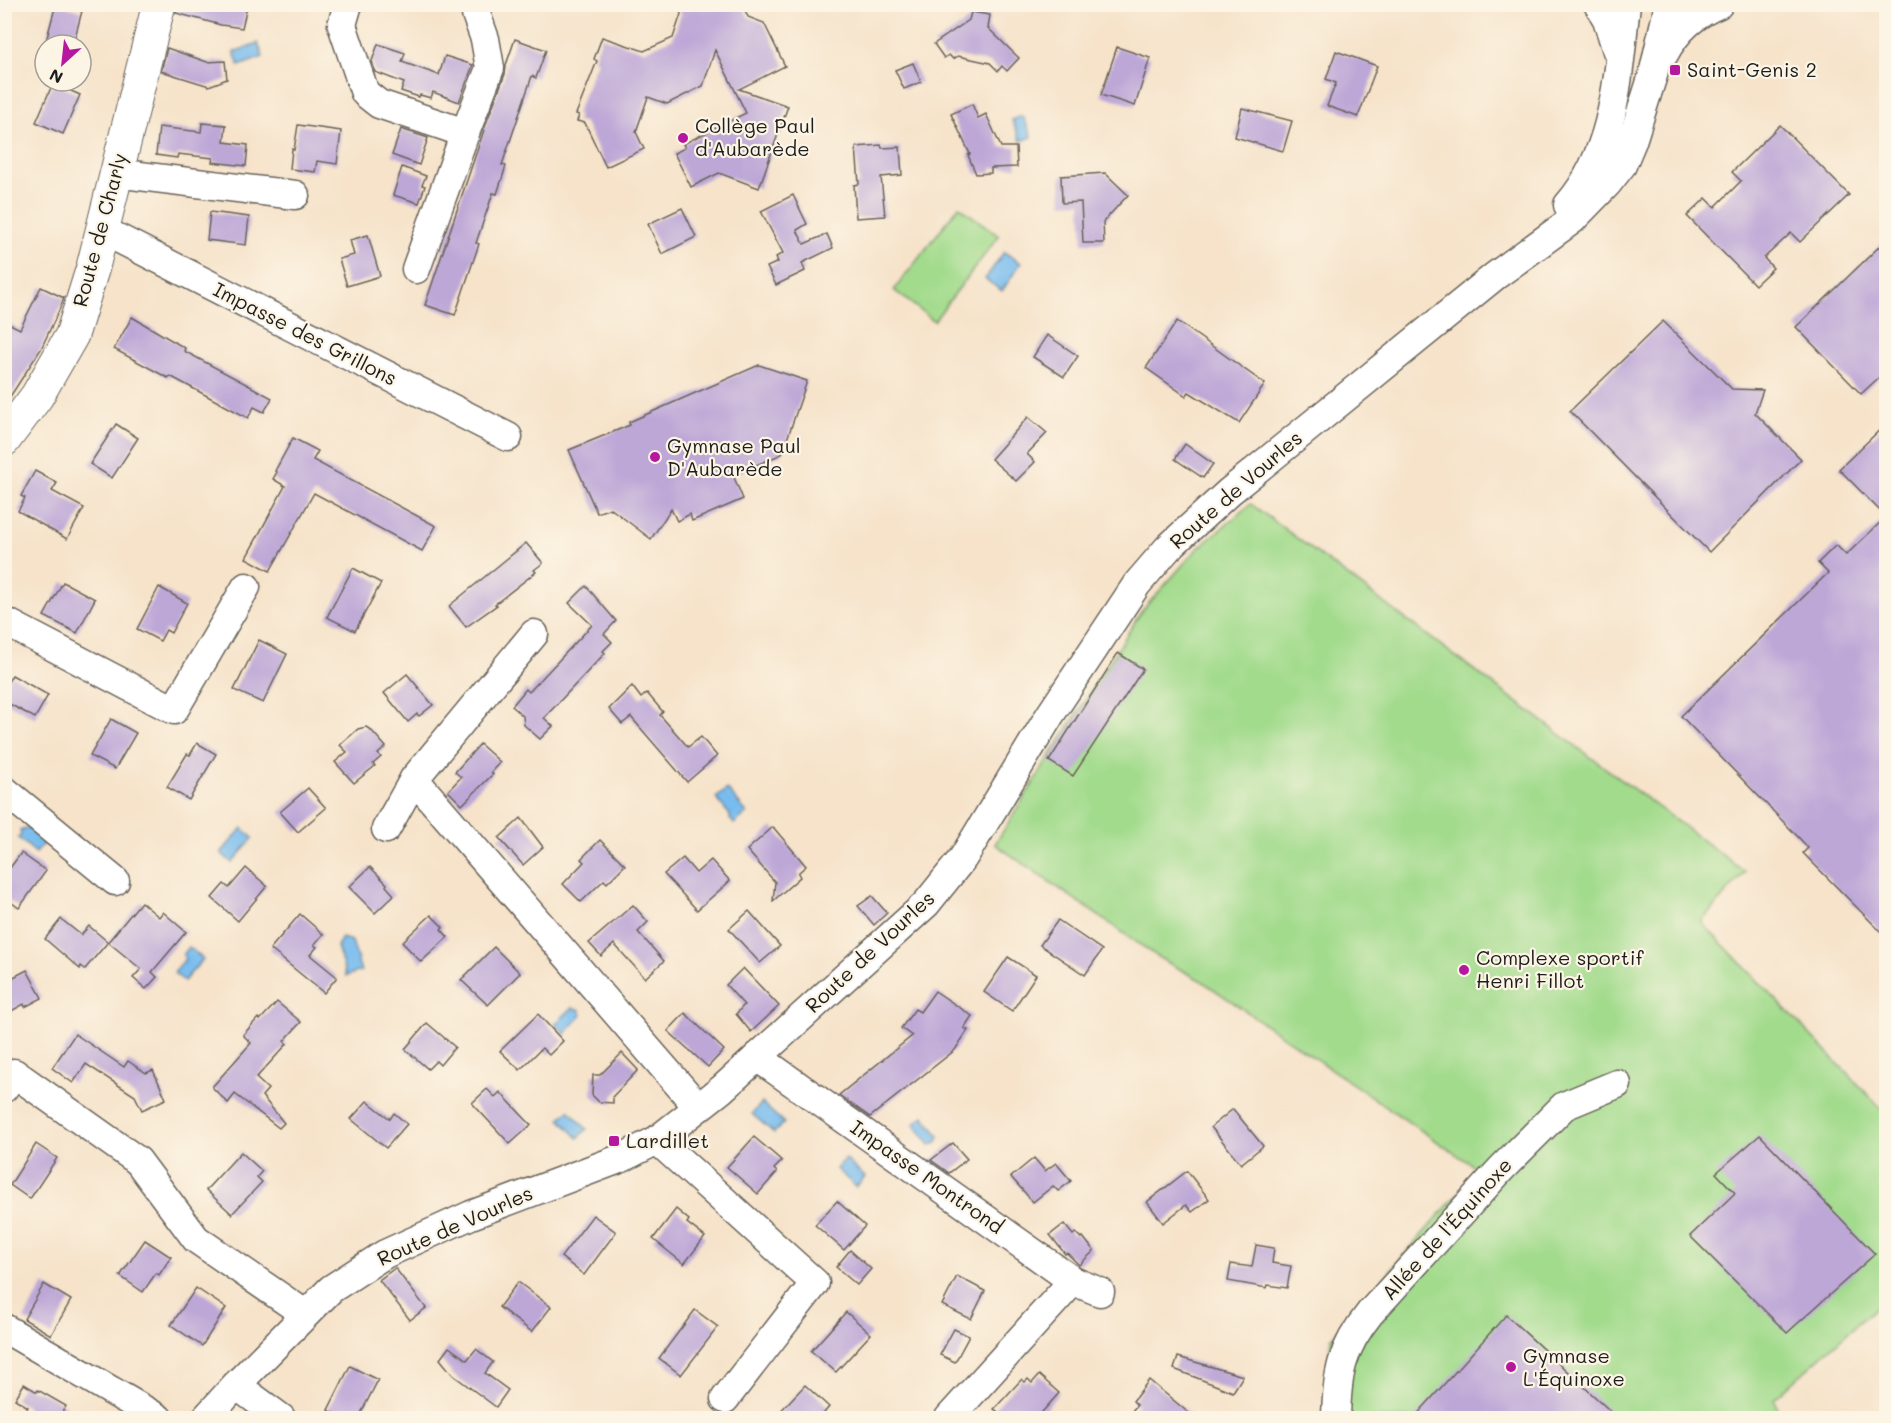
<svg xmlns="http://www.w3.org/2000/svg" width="1891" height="1423" viewBox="0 0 1891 1423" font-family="Mali,sans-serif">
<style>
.green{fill:#a3db8d;stroke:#607c54;stroke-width:1.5}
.water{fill:#77bcee;stroke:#4a6c85;stroke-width:1.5}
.building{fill:#bda7d7}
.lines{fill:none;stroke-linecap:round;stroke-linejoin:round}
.minor-casing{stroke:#686259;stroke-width:31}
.major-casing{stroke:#686259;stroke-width:35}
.minor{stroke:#fff;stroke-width:28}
.major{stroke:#fff;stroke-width:33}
.poi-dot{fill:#b5179e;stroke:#fcf5e5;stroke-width:2}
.labels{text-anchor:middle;stroke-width:4.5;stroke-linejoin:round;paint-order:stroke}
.poi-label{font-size:20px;fill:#1c1c1c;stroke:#fcf5e5;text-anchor:start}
.street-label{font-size:20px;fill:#1c1c1c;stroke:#fcf5e5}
</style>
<rect width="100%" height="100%" fill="#fcf5e5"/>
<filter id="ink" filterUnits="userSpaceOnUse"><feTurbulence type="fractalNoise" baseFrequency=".0167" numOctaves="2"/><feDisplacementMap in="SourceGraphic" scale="12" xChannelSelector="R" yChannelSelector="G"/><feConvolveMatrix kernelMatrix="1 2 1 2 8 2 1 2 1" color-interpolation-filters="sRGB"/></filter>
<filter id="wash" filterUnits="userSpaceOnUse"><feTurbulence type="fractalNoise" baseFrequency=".008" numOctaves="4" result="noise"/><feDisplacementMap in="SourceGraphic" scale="24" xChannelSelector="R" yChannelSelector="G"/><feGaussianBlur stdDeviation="1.35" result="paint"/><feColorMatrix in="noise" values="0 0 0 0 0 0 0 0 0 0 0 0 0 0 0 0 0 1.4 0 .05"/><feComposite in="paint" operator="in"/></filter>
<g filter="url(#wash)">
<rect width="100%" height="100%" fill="#f6e3ca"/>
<g class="green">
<path d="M 959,206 L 999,236 L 934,321 L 894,290 Z"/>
<path d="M 1251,504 L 1745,872 L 1701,922 L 1886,1113 L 1886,1298 L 1774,1399 L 1780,1418 L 1324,1418 L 1331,1338 L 1479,1170 L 1200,980 L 1161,959 L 995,844 L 1141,612 L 1197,549 Z"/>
</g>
<g class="water">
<path d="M 258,43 L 263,57 L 239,66 L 234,52 Z"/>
<path d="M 1023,116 L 1032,137 L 1021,141 L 1012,120 Z"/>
<path d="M 1004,252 L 1021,263 L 1002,291 L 985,279 Z"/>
<path d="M 727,789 L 747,813 L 734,824 L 730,819 L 730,815 L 716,798 Z"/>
<path d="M 28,827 L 45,841 L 36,853 L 18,838 L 21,835 L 20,831 Z"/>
<path d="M 242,828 L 253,838 L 232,863 L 221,853 Z"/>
<path d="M 342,938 L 352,941 L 361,971 L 346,976 L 337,946 Z"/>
<path d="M 189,947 L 203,959 L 184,981 L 174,973 L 185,959 L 183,955 Z"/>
<path d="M 572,1008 L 579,1009 L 582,1015 L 565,1034 L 555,1024 Z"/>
<path d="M 762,1103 L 784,1123 L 774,1133 L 752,1114 Z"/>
<path d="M 569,1110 L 587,1129 L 578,1138 L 560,1119 Z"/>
<path d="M 924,1116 L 940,1137 L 937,1143 L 930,1145 L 914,1124 Z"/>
<path d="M 845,1159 L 865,1177 L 856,1187 L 836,1169 Z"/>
</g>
<g id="blocks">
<g class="building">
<path d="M 56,4 L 82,11 L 73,45 L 45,45 Z"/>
<path d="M 177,4 L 238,4 L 247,7 L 242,28 L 221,25 L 176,13 Z"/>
<path d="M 677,4 L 742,4 L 748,17 L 764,23 L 785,66 L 739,89 L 788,106 L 759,188 L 719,173 L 691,187 L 674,153 L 685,148 L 683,144 L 746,113 L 715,50 L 703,86 L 667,104 L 648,97 L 636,132 L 644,149 L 606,167 L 585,123 L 577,121 L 579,115 L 576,114 L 597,61 L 594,59 L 602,37 L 644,51 L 673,38 L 681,14 Z"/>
<path d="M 971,12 L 990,15 L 988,28 L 1019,58 L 1007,71 L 1002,66 L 998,71 L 990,63 L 958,56 L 953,59 L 949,55 L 944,58 L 934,44 L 969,20 Z"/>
<path d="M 515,39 L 546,50 L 536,78 L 532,76 L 502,165 L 506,166 L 497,194 L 493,193 L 476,243 L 479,244 L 455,315 L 425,305 L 487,121 L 505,74 L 506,65 Z"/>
<path d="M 378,44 L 405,53 L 402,62 L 439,75 L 445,56 L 473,65 L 459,102 L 433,92 L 431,98 L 420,95 L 419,97 L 401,91 L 404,83 L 375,72 L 372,61 Z"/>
<path d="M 1117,47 L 1150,58 L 1135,106 L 1101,95 Z"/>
<path d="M 167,48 L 207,62 L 225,61 L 227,79 L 209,86 L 161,71 Z"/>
<path d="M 1336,51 L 1377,66 L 1358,117 L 1327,106 L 1336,83 L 1326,79 Z"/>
<path d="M 913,63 L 921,82 L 904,89 L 895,70 Z"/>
<path d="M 53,83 L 80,95 L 63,134 L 36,122 Z"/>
<path d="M 972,104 L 978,118 L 986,114 L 1001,147 L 1016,147 L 1017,167 L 991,168 L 991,173 L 976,174 L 968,155 L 970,154 L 951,114 Z"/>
<path d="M 1242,108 L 1292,121 L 1283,151 L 1235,137 Z"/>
<path d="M 202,123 L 226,125 L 224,142 L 248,145 L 246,166 L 212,162 L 213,158 L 178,154 L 177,158 L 156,155 L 159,127 L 201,132 Z"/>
<path d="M 298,125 L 341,131 L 337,164 L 317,161 L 315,172 L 290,169 L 292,149 L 294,150 Z"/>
<path d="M 1780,125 L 1849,195 L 1800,242 L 1791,233 L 1764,258 L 1773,268 L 1755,285 L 1687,216 L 1706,198 L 1715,207 L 1741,181 L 1732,172 Z"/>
<path d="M 401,129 L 428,138 L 419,165 L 392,155 Z"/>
<path d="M 881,145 L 882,148 L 900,147 L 902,175 L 881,177 L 885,216 L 856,218 L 854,185 L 859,184 L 856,147 Z"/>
<path d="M 402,167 L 426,176 L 422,185 L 425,186 L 419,203 L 393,195 Z"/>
<path d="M 1105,173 L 1128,195 L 1103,222 L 1104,243 L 1083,243 L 1081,202 L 1062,203 L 1061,176 Z"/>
<path d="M 793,195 L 807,224 L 797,230 L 804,244 L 827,234 L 833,248 L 802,263 L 805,271 L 776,285 L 767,267 L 778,262 L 776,257 L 783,253 L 761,211 Z"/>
<path d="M 682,208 L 696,237 L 662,254 L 648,224 Z"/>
<path d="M 210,212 L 249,217 L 246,245 L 207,240 Z"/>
<path d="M 368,235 L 380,276 L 347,286 L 339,259 L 354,255 L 350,240 Z"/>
<path d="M 1887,239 L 1887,370 L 1861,394 L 1796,327 Z"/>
<path d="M 41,287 L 64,298 L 61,306 L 41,349 L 4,406 L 4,334 L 10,324 L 20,329 Z"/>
<path d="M 132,317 L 185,348 L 184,351 L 272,398 L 264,412 L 254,407 L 248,418 L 170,376 L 168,378 L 114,349 Z"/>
<path d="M 1177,321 L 1265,384 L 1239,423 L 1189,392 L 1186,396 L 1146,368 Z"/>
<path d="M 1663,321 L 1732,389 L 1763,390 L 1755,413 L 1801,459 L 1709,552 L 1570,411 Z"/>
<path d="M 1047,335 L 1078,356 L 1064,377 L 1033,357 Z"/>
<path d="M 759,365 L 807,381 L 782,454 L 733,475 L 743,499 L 692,521 L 690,514 L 677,521 L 671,509 L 651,539 L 610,508 L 597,513 L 569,450 L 630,425 L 629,422 Z"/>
<path d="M 1028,417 L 1047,433 L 1027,454 L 1035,462 L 1016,481 L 991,459 Z"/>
<path d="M 1887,423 L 1887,938 L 1803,853 L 1808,848 L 1801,840 L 1681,716 L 1828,573 L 1818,563 L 1836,545 L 1846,555 L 1886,517 L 1839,469 Z"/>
<path d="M 116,424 L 138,438 L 112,478 L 90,464 Z"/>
<path d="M 293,438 L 318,451 L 313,460 L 436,526 L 422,551 L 314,493 L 270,571 L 246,558 L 285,486 L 273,479 L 277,472 L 275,471 Z"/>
<path d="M 1185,444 L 1213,464 L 1203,478 L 1175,459 Z"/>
<path d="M 35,471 L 57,483 L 52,491 L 84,508 L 67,539 L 18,511 L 25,498 L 21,496 Z"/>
<path d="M 526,543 L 543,563 L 534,570 L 536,572 L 495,604 L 497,605 L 466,627 L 449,606 Z"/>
<path d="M 353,568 L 381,583 L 355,631 L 327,617 Z"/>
<path d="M 63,582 L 95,599 L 77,633 L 44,616 Z"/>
<path d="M 586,586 L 616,621 L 604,634 L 612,642 L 603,651 L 605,653 L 544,718 L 553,726 L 540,739 L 524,725 L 523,716 L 512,706 L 526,689 L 529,692 L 592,625 L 569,603 Z"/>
<path d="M 159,587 L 187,603 L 171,633 L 166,630 L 160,641 L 137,629 Z"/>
<path d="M 259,640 L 287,654 L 263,703 L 234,690 Z"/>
<path d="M 1118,653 L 1143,669 L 1073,776 L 1049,761 Z"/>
<path d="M 407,674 L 433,705 L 419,716 L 417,714 L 408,722 L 384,693 Z"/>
<path d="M 12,675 L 48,695 L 35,718 L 4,701 L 4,689 Z"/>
<path d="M 632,686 L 641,698 L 647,693 L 663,712 L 660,715 L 688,747 L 701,737 L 717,756 L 687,782 L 631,717 L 622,724 L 609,709 Z"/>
<path d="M 111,719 L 136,733 L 115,769 L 90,756 Z"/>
<path d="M 366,727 L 371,730 L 386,747 L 378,754 L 381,757 L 373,764 L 375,766 L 354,783 L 335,762 L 347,752 L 340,745 L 358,729 Z"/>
<path d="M 197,743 L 216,754 L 189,800 L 167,787 L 187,754 L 190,755 Z"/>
<path d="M 480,744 L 500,762 L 491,772 L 493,774 L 462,805 L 448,791 L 461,777 L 455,772 Z"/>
<path d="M 308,788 L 326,808 L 298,832 L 280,812 Z"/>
<path d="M 521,818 L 543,847 L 523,865 L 499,838 Z"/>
<path d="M 773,827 L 806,866 L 798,873 L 800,877 L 773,901 L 775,882 L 747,850 Z"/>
<path d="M 600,840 L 625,865 L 607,883 L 604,880 L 581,902 L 563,884 L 584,862 L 581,859 Z"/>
<path d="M 21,853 L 46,871 L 19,908 L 4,897 L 4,876 Z"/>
<path d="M 683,858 L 696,873 L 711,860 L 730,881 L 697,910 L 664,874 Z"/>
<path d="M 370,867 L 387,884 L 386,886 L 394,895 L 375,913 L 349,887 Z"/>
<path d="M 246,868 L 267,886 L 238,921 L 212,898 L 224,884 L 229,888 Z"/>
<path d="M 872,896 L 887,913 L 874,925 L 858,906 Z"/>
<path d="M 141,902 L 159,917 L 163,912 L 186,932 L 152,972 L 157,977 L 146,989 L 133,978 L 141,969 L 108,942 Z"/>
<path d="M 633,905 L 648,922 L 638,932 L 664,961 L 645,978 L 614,944 L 601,956 L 589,943 Z"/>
<path d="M 749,911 L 780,946 L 760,963 L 729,929 Z"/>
<path d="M 300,914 L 323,934 L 314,945 L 317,947 L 310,955 L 337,977 L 324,993 L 270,949 Z"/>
<path d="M 431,915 L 443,927 L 441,929 L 448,937 L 421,962 L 402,942 Z"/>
<path d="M 61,919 L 81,935 L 89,926 L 108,942 L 85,969 L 81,966 L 80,969 L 45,939 Z"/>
<path d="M 1058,920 L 1102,950 L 1085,975 L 1040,945 Z"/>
<path d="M 494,947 L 520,973 L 488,1005 L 461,980 Z"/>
<path d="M 1008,957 L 1036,975 L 1012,1011 L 984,992 Z"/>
<path d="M 743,968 L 779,1006 L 751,1032 L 736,1014 L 744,1005 L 726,985 Z"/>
<path d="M 27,970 L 42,998 L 25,1007 L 24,1004 L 4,1015 L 4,982 Z"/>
<path d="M 935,991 L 972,1016 L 964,1028 L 968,1030 L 955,1050 L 870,1117 L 839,1095 L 912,1036 L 901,1028 L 915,1009 L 920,1012 Z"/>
<path d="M 277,1002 L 301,1022 L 284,1041 L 287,1044 L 256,1078 L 268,1089 L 262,1096 L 284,1123 L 279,1128 L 235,1094 L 228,1103 L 212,1087 L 251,1043 L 243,1035 L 258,1018 L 260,1020 Z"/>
<path d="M 685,1013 L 724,1050 L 708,1067 L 668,1031 Z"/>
<path d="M 538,1014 L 563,1041 L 549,1055 L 542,1048 L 520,1070 L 500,1051 Z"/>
<path d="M 427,1023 L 455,1047 L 440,1065 L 436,1061 L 428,1069 L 405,1049 Z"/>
<path d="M 75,1034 L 124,1067 L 128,1061 L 146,1073 L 153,1070 L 166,1099 L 142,1110 L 135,1096 L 86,1064 L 73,1083 L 52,1068 Z"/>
<path d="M 622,1053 L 638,1070 L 613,1096 L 613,1103 L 599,1102 L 592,1095 L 593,1075 L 600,1075 Z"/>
<path d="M 487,1089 L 495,1097 L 500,1092 L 531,1125 L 510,1144 L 472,1103 Z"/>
<path d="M 367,1101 L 390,1119 L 394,1113 L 407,1124 L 386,1148 L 351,1119 Z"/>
<path d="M 1233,1109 L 1263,1146 L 1241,1164 L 1211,1127 Z"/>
<path d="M 1760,1135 L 1875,1254 L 1787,1333 L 1690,1236 L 1735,1193 L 1716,1173 Z"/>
<path d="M 754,1137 L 782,1161 L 774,1169 L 777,1172 L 758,1194 L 727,1167 Z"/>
<path d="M 953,1143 L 967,1159 L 949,1173 L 931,1160 Z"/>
<path d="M 36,1144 L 57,1158 L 30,1199 L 10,1185 Z"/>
<path d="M 241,1152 L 262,1171 L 257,1177 L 262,1182 L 232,1214 L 206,1190 Z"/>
<path d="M 1034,1158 L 1045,1171 L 1056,1163 L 1071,1181 L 1058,1191 L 1053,1186 L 1033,1202 L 1011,1177 Z"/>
<path d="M 1187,1171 L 1209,1199 L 1192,1212 L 1186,1205 L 1163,1223 L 1147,1202 Z"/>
<path d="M 837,1201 L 865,1226 L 844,1250 L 815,1225 Z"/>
<path d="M 676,1209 L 689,1220 L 687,1223 L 705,1237 L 684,1264 L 653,1239 Z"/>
<path d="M 593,1215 L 616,1232 L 584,1275 L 561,1257 Z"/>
<path d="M 1064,1224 L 1073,1235 L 1076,1233 L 1081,1238 L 1083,1237 L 1094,1251 L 1079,1265 L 1067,1253 L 1065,1254 L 1050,1235 Z"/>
<path d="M 145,1240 L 171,1257 L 159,1275 L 156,1273 L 143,1292 L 120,1276 Z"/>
<path d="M 1256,1245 L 1274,1248 L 1272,1263 L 1291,1266 L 1287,1288 L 1268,1285 L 1267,1288 L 1228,1281 L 1231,1264 L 1252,1267 Z"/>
<path d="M 850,1250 L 871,1269 L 857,1285 L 836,1267 Z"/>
<path d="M 395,1268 L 426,1308 L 410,1320 L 379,1280 Z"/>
<path d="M 957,1276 L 985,1291 L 971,1319 L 942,1305 Z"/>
<path d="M 518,1282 L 551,1307 L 532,1332 L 499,1307 Z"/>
<path d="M 44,1284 L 71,1300 L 51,1335 L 24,1319 Z"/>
<path d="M 196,1288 L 226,1308 L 202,1346 L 171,1325 Z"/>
<path d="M 695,1310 L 718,1327 L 681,1375 L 659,1358 Z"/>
<path d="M 846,1312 L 871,1334 L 836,1372 L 811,1351 Z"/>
<path d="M 1506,1315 L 1619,1419 L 1413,1419 Z"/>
<path d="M 954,1329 L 969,1336 L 955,1362 L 940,1355 Z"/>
<path d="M 449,1347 L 467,1360 L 476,1349 L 493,1362 L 485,1373 L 508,1390 L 496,1407 L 453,1375 L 440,1359 Z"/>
<path d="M 1178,1357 L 1243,1376 L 1233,1392 L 1174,1369 Z"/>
<path d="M 350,1366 L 378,1380 L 358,1419 L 346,1419 L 328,1410 Z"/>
<path d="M 1039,1375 L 1059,1393 L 1036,1419 L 990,1419 L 997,1411 L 994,1409 L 1022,1379 L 1025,1382 L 1028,1379 L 1032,1383 Z"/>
<path d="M 1149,1380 L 1196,1419 L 1142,1419 L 1132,1411 L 1137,1405 L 1133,1401 Z"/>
<path d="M 24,1384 L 37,1392 L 38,1390 L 66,1406 L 59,1419 L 21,1419 L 28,1407 L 15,1399 Z"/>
<path d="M 805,1385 L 829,1407 L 819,1419 L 773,1419 Z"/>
</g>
</g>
</g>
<g filter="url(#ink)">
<use href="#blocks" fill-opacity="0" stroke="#686259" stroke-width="1.5"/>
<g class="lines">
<defs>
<g id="minor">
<path d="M 348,4 L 342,25 L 365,93 L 379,104 L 465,133 L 490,68 L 485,39 L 476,14 L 478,4"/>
<path d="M 1598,4 L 1607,19 L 1617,51"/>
<path d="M 1664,54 C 1676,31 1694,14 1719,4"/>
<path d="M 115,173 L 295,195"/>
<path d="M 1568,205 C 1616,150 1618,74 1626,4"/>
<path d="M 102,230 L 508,437"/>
<path d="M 416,269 L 465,133"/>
<path d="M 4,621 L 174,710 L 246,587"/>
<path d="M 534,634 L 414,779 L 698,1107"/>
<path d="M 4,790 L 115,881"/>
<path d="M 386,829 L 414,779"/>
<path d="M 757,1057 L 1073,1281 L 1100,1292"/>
<path d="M 4,1088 L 14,1073 L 138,1161 L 196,1239 L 305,1314"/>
<path d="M 657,1140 L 815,1283 L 725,1399"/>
<path d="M 4,1328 L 158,1418"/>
<path d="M 236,1385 L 281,1418"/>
<path d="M 206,1418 L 236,1385 L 331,1289 L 385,1254 L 471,1215 L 622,1158 L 657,1140 L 722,1089 L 926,904 L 963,858 L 1050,715 L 1137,584 L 1168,548 L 1229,492 L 1495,276 L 1572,220 L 1607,184 L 1622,165 L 1632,141 L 1653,75 L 1669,4"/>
<path d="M 949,1418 L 1073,1281"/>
<path d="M 1336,1418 C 1337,1374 1341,1349 1370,1313 L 1501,1169 L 1564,1106 L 1617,1084"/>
</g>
<path id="major" d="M 4,440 L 37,396 L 72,335 L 93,267 L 159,4"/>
</defs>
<use href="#minor" class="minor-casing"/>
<use href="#major" class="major-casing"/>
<use href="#minor" class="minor"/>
<use href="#major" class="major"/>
</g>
</g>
<g class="poi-dot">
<rect x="1669" y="64" width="12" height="12" rx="3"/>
<circle cx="683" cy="138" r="6"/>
<circle cx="655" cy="457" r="6"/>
<circle cx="1464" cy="970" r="6"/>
<rect x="608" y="1135" width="12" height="12" rx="3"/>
<circle cx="1511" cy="1367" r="6"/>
</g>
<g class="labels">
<g class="poi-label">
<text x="1687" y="77">Saint-Genis 2</text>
<text x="695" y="133">Collège Paul<tspan x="695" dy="23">d'Aubarède</tspan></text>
<text x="667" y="453">Gymnase Paul<tspan x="667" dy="23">D'Aubarède</tspan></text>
<text x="1476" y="965">Complexe sportif<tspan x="1476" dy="23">Henri Fillot</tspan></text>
<text x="626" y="1148">Lardillet</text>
<text x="1523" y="1363">Gymnase<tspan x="1523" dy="23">L'Équinoxe</tspan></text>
</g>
<g class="street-label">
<text transform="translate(100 230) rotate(-75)" y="7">Route de Charly</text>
<text transform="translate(305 334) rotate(27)" y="7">Impasse des Grillons</text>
<text transform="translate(1236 490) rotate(-41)" y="7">Route de Vourles</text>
<text transform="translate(870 952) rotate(-43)" y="7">Route de Vourles</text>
<text transform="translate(927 1177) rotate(35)" y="7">Impasse Montrond</text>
<text transform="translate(455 1226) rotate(-24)" y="7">Route de Vourles</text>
<text transform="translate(1447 1229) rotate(-48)" y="7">Allée de l'Équinoxe</text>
</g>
</g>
<rect width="1891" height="1423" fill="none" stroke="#fcf5e5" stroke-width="24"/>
<g transform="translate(63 63) rotate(207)"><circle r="28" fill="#fcf5e5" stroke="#a29e95" stroke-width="1.5"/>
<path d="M0-4.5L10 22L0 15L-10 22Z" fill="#b5179e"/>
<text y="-9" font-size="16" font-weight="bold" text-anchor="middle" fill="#1c1c1c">N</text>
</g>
</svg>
